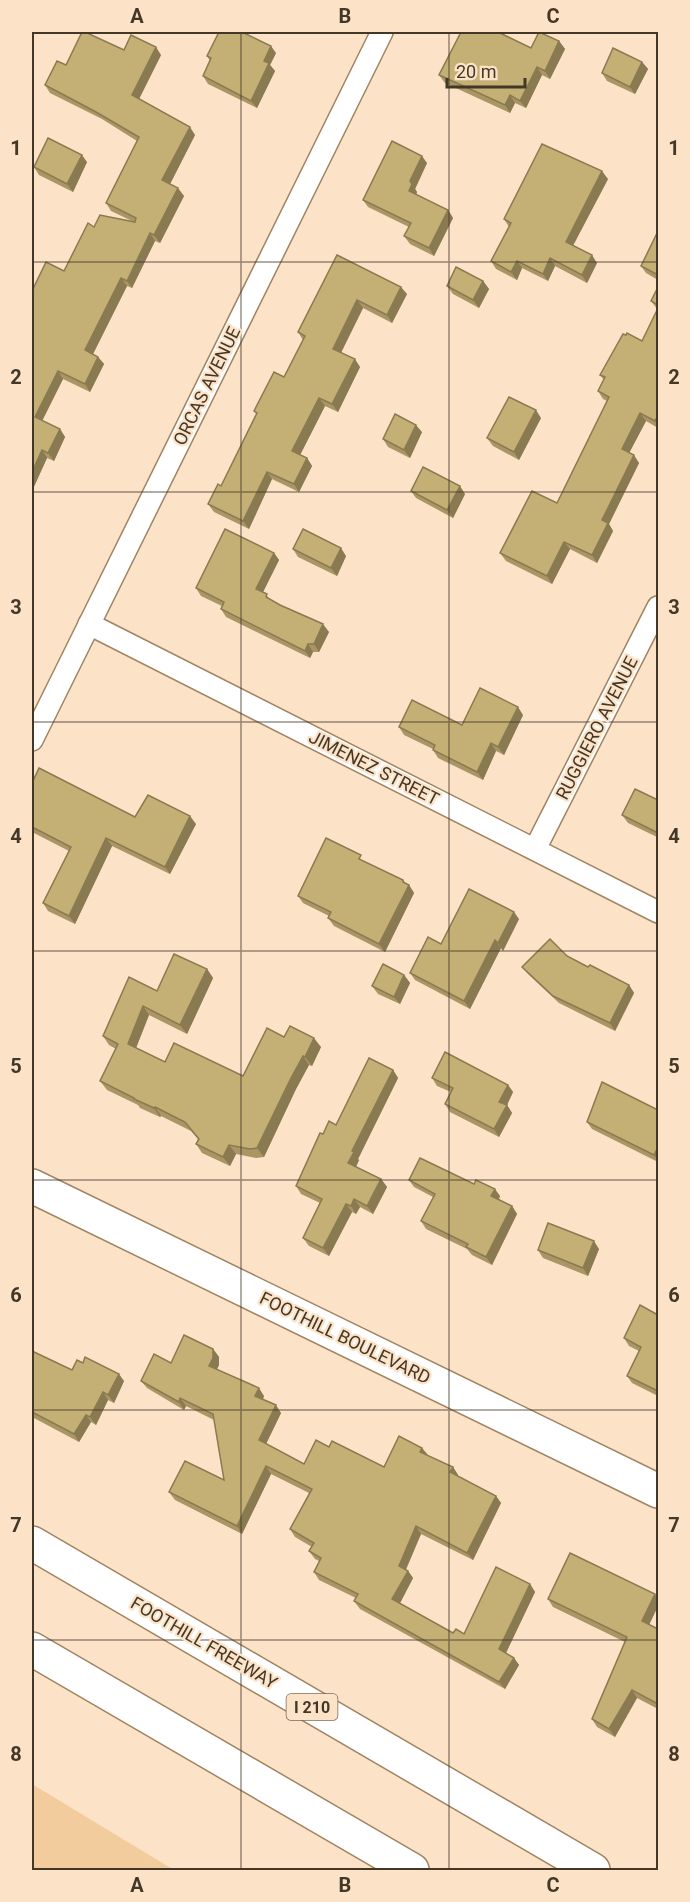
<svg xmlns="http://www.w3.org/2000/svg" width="690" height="1902" viewBox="0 0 690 1902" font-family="Roboto,sans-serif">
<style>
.green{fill:#f3cc9e}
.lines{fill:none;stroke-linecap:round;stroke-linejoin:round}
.street-casing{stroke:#a08463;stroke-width:24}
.primary-casing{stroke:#a08463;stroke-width:36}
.highway-casing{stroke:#a08463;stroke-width:36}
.street{stroke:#fff;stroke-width:21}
.primary{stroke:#fff;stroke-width:33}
.highway{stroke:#fff;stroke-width:33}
.wall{fill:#a99664}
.shaded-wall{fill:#897a51}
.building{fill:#c4af74;stroke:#897a51;stroke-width:1.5}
.grid{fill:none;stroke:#433728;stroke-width:1.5;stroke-opacity:0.55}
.labels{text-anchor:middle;stroke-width:4.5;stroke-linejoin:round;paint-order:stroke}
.shield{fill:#fce3c7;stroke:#7a6b58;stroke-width:1.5}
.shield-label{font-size:16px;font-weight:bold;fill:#433728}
.street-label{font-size:18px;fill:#433728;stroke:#fce3c7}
.neatline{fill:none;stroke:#433728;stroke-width:2}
.grid-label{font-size:20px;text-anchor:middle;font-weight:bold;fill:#433728}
</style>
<rect width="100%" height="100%" fill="#fce3c7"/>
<path class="green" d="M 32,1784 L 174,1870 L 32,1870 Z"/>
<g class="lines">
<defs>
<g id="street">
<path d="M 89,624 L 658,912"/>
<path d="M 32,740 L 382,32"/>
<path d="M 535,849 L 658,607"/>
</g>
<path id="primary" d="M 32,1186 L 658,1491"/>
<g id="highway">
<path d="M 32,1543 L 593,1870"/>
<path d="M 32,1649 L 412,1870"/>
</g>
</defs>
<use href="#street" class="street-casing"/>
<use href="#primary" class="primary-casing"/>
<use href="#highway" class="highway-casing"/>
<use href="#street" class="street"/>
<use href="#primary" class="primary"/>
<use href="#highway" class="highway"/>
</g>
<g class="wall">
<path d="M 501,33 L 531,48 L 559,41 L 565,49 L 550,79 L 542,75 L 526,108 L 515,103 L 510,113 L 445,83 L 439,75 Z"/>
<path d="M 124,50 L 161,55 L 139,99 L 195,135 L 170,184 L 184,196 L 160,243 L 155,241 L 132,288 L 127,286 L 93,354 L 98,357 L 104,364 L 90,392 L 63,379 L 42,421 L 60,429 L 65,437 L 54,461 L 47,458 L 32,491 L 32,291 L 64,271 L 94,227 L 132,221 L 111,211 L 106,203 L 137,141 L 102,119 L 50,93 L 45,85 L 66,65 Z"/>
<path d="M 276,53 L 270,65 L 275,71 L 257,108 L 208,84 L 203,76 L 210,61 L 207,56 Z"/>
<path d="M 642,62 L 648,69 L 635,94 L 607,81 L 602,73 Z"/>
<path d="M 87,162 L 73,192 L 39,175 L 34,167 Z"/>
<path d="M 427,163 L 415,189 L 417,192 L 416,195 L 448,210 L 453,218 L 434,256 L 410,244 L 404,236 L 409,227 L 368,207 L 363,200 Z"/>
<path d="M 608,179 L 573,246 L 597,263 L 587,283 L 555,266 L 548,281 L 522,268 L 517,280 L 496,269 L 491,261 L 509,227 L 504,219 Z"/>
<path d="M 658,231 L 658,280 L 646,273 L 641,266 Z"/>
<path d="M 337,255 L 407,294 L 392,323 L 363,308 L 341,352 L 360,367 L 338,412 L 325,406 L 300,455 L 307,458 L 312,466 L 299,492 L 272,479 L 249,529 L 214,512 L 208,504 L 221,486 L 256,414 L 254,411 L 284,377 L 303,340 L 298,332 Z"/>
<path d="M 483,281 L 489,289 L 479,308 L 453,294 L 447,286 Z"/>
<path d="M 658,287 L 658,428 L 646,421 L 629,453 L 639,463 L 609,524 L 613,531 L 597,563 L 570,549 L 552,584 L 506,561 L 500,553 L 557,503 L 607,401 L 603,399 L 598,391 L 604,380 L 600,375 L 642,341 L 658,310 L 651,301 Z"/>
<path d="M 541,418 L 519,460 L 493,446 L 487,438 Z"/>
<path d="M 422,432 L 410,458 L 388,447 L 383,439 Z"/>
<path d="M 411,491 L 465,494 L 453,518 L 416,498 Z"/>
<path d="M 293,549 L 346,556 L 337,576 L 298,557 Z"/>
<path d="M 274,553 L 279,560 L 263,592 L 272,601 L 329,632 L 319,652 L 313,652 L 310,658 L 226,617 L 221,609 L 222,606 L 201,596 L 196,588 Z"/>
<path d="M 523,715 L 504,755 L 496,751 L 483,780 L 438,758 L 433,750 L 433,749 L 404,735 L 399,727 L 462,725 Z"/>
<path d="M 32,783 L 135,817 L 196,824 L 170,874 L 112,846 L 75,924 L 48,911 L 43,903 L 69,851 L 32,832 Z"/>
<path d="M 658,800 L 658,840 L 657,837 L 628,823 L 622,815 Z"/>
<path d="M 365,862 L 403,880 L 405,883 L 409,885 L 414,893 L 385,952 L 334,926 L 328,918 L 329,916 L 303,903 L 298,896 Z"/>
<path d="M 519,919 L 503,951 L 501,948 L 470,1009 L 415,980 L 410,973 L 441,944 Z"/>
<path d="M 567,956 L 588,967 L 629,985 L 634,993 L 615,1031 L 559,1003 L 528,974 L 522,967 Z"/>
<path d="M 207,969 L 213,978 L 187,1034 L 149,1015 L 136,1048 L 165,1062 L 243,1076 L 284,1037 L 321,1047 L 312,1066 L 309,1065 L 296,1089 L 264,1157 L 256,1158 L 236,1154 L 230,1166 L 202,1153 L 196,1144 L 198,1139 L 191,1131 L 161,1116 L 160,1117 L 140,1108 L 138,1105 L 107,1090 L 100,1081 L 116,1049 L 109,1045 L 103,1036 L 157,991 Z"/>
<path d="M 404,975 L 410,983 L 400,1004 L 378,994 L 372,986 Z"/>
<path d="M 393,1070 L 398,1078 L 358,1159 L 359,1160 L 356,1167 L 381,1179 L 387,1187 L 373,1214 L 360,1207 L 356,1214 L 352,1212 L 329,1256 L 309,1246 L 303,1238 L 320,1203 L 301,1194 L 296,1186 L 323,1134 L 336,1125 Z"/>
<path d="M 432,1078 L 508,1085 L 513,1092 L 507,1105 L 512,1113 L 499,1137 L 450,1112 L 445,1104 L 451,1092 L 437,1086 Z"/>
<path d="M 658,1110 L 658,1162 L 592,1129 L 587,1122 Z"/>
<path d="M 409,1180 L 500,1196 L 499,1199 L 512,1206 L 517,1214 L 492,1265 L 472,1255 L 467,1249 L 426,1229 L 421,1221 L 433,1197 L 414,1187 Z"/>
<path d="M 599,1249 L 588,1276 L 543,1258 L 538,1250 Z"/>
<path d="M 658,1315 L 658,1396 L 632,1383 L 627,1376 L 639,1351 L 629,1346 L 624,1338 Z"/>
<path d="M 32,1342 L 34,1346 L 32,1352 L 72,1370 L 124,1381 L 114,1403 L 108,1400 L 96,1425 L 91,1422 L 79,1442 L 32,1417 Z"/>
<path d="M 213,1349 L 219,1357 L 219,1365 L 217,1369 L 264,1396 L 263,1399 L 281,1413 L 266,1444 L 304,1464 L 329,1447 L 384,1467 L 422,1448 L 427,1455 L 453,1467 L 458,1475 L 458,1476 L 496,1496 L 501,1503 L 473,1560 L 421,1534 L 406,1570 L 408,1571 L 413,1578 L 400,1603 L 453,1633 L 464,1634 L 530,1584 L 535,1592 L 506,1653 L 514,1658 L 519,1665 L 505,1689 L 360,1609 L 354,1601 L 356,1598 L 319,1580 L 314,1572 L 319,1561 L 315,1559 L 309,1551 L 312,1547 L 295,1537 L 290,1529 L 309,1493 L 271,1474 L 242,1534 L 175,1500 L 169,1492 L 224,1480 L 214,1420 L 186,1406 L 184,1410 L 147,1388 L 141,1381 L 171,1363 Z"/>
<path d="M 655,1594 L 658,1600 L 658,1606 L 649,1625 L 658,1629 L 658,1709 L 637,1698 L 615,1737 L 597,1727 L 592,1719 L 625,1642 L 553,1607 L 548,1599 Z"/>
</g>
<g class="shaded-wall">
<path d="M 559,41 L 565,49 L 550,79 L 545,71 Z"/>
<path d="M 271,46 L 276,53 L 270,65 L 275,71 L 257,108 L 251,101 L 264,61 Z"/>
<path d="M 156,47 L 161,55 L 137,103 L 132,95 Z"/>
<path d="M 642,62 L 648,69 L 635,94 L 630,87 Z"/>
<path d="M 537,67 L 542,75 L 526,108 L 520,101 Z"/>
<path d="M 510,95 L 515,103 L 510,113 L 505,105 Z"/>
<path d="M 190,127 L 195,135 L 168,188 L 162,180 Z"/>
<path d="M 82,155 L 87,162 L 73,192 L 67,184 Z"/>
<path d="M 422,156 L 427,163 L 415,189 L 410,181 Z"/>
<path d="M 602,171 L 608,179 L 571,249 L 566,242 Z"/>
<path d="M 412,184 L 417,192 L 414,199 L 409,191 Z"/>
<path d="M 178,188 L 184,196 L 160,243 L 154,235 Z"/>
<path d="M 448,210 L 453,218 L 434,256 L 429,248 Z"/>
<path d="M 150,233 L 155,241 L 132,288 L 127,281 Z"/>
<path d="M 592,255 L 597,263 L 587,283 L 582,275 Z"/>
<path d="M 550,258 L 555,266 L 548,281 L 543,274 Z"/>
<path d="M 517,261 L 522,268 L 517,280 L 511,272 Z"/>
<path d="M 121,278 L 127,286 L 91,358 L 85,350 Z"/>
<path d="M 483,281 L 489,289 L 479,308 L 473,300 Z"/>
<path d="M 401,287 L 407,294 L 392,323 L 387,315 Z"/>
<path d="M 357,300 L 363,308 L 339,357 L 333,349 Z"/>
<path d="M 98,357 L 104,364 L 90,392 L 85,384 Z"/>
<path d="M 355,359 L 360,367 L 338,412 L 332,404 Z"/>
<path d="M 58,371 L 63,379 L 40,425 L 35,417 Z"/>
<path d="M 319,398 L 325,406 L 298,459 L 292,451 Z"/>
<path d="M 536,410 L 541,418 L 519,460 L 514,452 Z"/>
<path d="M 640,413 L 646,421 L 627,457 L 622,449 Z"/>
<path d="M 658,415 L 658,426 L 655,421 Z"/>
<path d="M 416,425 L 422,432 L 410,458 L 404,450 Z"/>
<path d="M 60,429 L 65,437 L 54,461 L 48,453 Z"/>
<path d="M 42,450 L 47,458 L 32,491 L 32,472 Z"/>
<path d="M 634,455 L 639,463 L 609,524 L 613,531 L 597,563 L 592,555 L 602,520 Z"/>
<path d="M 307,458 L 312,466 L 299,492 L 294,484 Z"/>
<path d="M 267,472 L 272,479 L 249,529 L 243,521 Z"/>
<path d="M 460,486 L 465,494 L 453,518 L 447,510 Z"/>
<path d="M 564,542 L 570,549 L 552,584 L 547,576 Z"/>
<path d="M 341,548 L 346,556 L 337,576 L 331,568 Z"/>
<path d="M 274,553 L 279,560 L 261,596 L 256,589 Z"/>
<path d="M 323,624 L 329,632 L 319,652 L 314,644 Z"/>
<path d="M 308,644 L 313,652 L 310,658 L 305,651 Z"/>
<path d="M 518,707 L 523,715 L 504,755 L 498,747 Z"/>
<path d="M 491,743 L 496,751 L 483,780 L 477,772 Z"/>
<path d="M 190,816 L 196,824 L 170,874 L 165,867 Z"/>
<path d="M 106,838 L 112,846 L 75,924 L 69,916 Z"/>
<path d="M 403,880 L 408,887 L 409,885 L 414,893 L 385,952 L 379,944 Z"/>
<path d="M 514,912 L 519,919 L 503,951 L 498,943 Z"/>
<path d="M 495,940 L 501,948 L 470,1009 L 464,1001 Z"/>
<path d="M 207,969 L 213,978 L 187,1034 L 180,1025 Z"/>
<path d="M 404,975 L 410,983 L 400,1004 L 394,997 Z"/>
<path d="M 629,985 L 634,993 L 615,1031 L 610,1023 Z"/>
<path d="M 143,1006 L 149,1015 L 134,1053 L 128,1044 Z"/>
<path d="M 314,1038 L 321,1047 L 312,1066 L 305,1057 Z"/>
<path d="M 303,1056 L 309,1065 L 296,1089 L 264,1157 L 257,1148 L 290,1080 Z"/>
<path d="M 393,1070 L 398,1078 L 358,1159 L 359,1160 L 354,1171 L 348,1163 L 352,1151 Z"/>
<path d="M 508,1085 L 513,1092 L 507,1105 L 512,1113 L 499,1137 L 494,1129 L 499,1102 Z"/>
<path d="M 155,1107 L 161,1116 L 160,1117 L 154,1108 Z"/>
<path d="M 229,1145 L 236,1154 L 230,1166 L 223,1157 Z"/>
<path d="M 658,1147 L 658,1161 L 654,1155 Z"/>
<path d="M 381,1179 L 387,1187 L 373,1214 L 367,1206 Z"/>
<path d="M 495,1189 L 500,1196 L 497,1203 L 491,1196 Z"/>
<path d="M 354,1199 L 360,1207 L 356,1214 L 351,1206 Z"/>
<path d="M 346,1204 L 352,1212 L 329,1256 L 323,1248 Z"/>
<path d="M 512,1206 L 517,1214 L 492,1265 L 486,1257 Z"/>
<path d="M 594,1241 L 599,1249 L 588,1276 L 583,1268 Z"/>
<path d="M 32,1342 L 34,1346 L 32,1353 Z"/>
<path d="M 213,1349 L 219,1357 L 219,1365 L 215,1373 L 209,1366 Z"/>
<path d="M 119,1374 L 124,1381 L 114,1403 L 108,1395 Z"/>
<path d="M 259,1388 L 264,1396 L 261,1403 L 255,1396 Z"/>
<path d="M 103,1392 L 108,1400 L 96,1425 L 90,1417 Z"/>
<path d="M 180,1398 L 186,1406 L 184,1410 L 179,1402 Z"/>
<path d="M 276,1405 L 281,1413 L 264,1448 L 259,1440 Z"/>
<path d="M 86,1415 L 91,1422 L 79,1442 L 74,1434 Z"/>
<path d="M 422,1448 L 428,1455 L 420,1452 Z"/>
<path d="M 266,1466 L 271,1474 L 242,1534 L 237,1526 Z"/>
<path d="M 453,1467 L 458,1475 L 456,1480 L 450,1472 Z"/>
<path d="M 496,1496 L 501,1503 L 473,1560 L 467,1553 Z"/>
<path d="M 416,1526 L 421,1534 L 404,1573 L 399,1566 Z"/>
<path d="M 408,1571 L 413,1578 L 398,1607 L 392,1599 Z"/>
<path d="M 530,1584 L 535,1592 L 504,1657 L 499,1649 Z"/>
<path d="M 655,1594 L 658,1600 L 658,1606 L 647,1629 L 642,1621 Z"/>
<path d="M 514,1658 L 519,1665 L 505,1689 L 499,1682 Z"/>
<path d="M 632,1690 L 637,1698 L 615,1737 L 609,1729 Z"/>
</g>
<g class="building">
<path d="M 82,32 L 85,32 L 124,50 L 131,35 L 156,47 L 132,95 L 190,127 L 162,180 L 178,188 L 154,235 L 150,233 L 127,281 L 121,278 L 85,350 L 98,357 L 85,384 L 58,371 L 35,417 L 60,429 L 48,453 L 42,450 L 32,472 L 32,291 L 46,262 L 64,271 L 88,223 L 94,227 L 100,215 L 135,222 L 136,218 L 106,203 L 139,137 L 96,112 L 45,85 L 57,61 L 66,65 Z"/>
<path d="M 219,32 L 242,32 L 271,46 L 264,61 L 269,63 L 251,101 L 203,76 L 211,58 L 207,56 Z"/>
<path d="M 461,32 L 498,32 L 531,48 L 539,32 L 559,41 L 545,71 L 537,67 L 520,101 L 510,95 L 505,105 L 439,75 Z"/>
<path d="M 613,48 L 642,62 L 630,87 L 602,73 Z"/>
<path d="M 48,138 L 82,155 L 67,184 L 34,167 Z"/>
<path d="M 392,141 L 422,156 L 410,181 L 412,184 L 409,191 L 448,210 L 429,248 L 404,236 L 411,223 L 363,200 Z"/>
<path d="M 542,144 L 602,171 L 566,242 L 592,255 L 582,275 L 550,258 L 543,274 L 517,261 L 511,272 L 491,261 L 511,223 L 504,219 Z"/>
<path d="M 658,231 L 658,275 L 641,266 Z"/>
<path d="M 337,255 L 401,287 L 387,315 L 357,300 L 333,349 L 355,359 L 332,404 L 319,398 L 292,451 L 307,458 L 294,484 L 267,472 L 243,521 L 208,504 L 218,484 L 221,486 L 257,413 L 254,411 L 274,372 L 284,377 L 305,336 L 298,332 Z"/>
<path d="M 456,267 L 483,281 L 473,300 L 447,286 Z"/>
<path d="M 658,287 L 658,305 L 651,301 Z"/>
<path d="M 658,308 L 658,415 L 655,421 L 640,413 L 622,449 L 634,455 L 602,520 L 608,523 L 592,555 L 564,542 L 547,576 L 500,553 L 532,491 L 557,503 L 609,397 L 598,391 L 605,377 L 600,375 L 623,334 L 626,335 L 627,333 L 642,341 Z"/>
<path d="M 509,397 L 536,410 L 514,452 L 487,438 Z"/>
<path d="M 395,414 L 416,425 L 404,450 L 383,439 Z"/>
<path d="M 423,467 L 460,486 L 447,510 L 411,491 Z"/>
<path d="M 225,529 L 274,553 L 256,589 L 267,594 L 266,597 L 280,605 L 323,624 L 314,644 L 308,644 L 305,651 L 221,609 L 224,602 L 196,588 Z"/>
<path d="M 303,529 L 341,548 L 331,568 L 293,549 Z"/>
<path d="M 480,688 L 518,707 L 498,747 L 491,743 L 477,772 L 433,750 L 435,745 L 399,727 L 412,700 L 462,725 Z"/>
<path d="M 39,768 L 135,817 L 148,795 L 190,816 L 165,867 L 106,838 L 69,916 L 43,903 L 71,847 L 32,827 L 32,783 Z"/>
<path d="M 635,789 L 658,800 L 658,833 L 622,815 Z"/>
<path d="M 326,838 L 361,855 L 359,859 L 403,880 L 403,882 L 409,885 L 379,944 L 328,918 L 331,912 L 298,896 Z"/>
<path d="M 469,889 L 514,912 L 498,943 L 495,940 L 464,1001 L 410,973 L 428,937 L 441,944 Z"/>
<path d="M 550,939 L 567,956 L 588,967 L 590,965 L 629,985 L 610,1023 L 553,996 L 522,967 Z"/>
<path d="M 174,954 L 207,969 L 180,1025 L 143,1006 L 128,1044 L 165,1062 L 174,1043 L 243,1076 L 267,1028 L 284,1037 L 290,1026 L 314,1038 L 305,1057 L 303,1056 L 290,1080 L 257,1148 L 250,1149 L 229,1145 L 223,1157 L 196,1144 L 199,1139 L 185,1122 L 155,1107 L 154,1108 L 134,1099 L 134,1098 L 100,1081 L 118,1044 L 103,1036 L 129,977 L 157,991 Z"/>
<path d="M 383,964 L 404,975 L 394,997 L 372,986 Z"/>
<path d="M 445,1052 L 508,1085 L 499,1102 L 507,1105 L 494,1129 L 445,1104 L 453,1088 L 432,1078 Z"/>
<path d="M 369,1058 L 393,1070 L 352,1151 L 354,1152 L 348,1163 L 381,1179 L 367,1206 L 354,1199 L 351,1206 L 346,1204 L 323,1248 L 303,1238 L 322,1199 L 296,1186 L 320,1133 L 323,1134 L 329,1121 L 336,1125 Z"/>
<path d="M 602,1082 L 658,1110 L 658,1147 L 654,1155 L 587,1122 Z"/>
<path d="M 420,1158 L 474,1184 L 476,1180 L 495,1189 L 491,1196 L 512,1206 L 486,1257 L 466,1247 L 468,1244 L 421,1221 L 435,1194 L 409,1180 Z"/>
<path d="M 548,1223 L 594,1241 L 583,1268 L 538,1250 Z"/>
<path d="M 640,1305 L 658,1315 L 658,1391 L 627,1376 L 641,1347 L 624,1338 Z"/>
<path d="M 184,1335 L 213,1349 L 213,1358 L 209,1366 L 259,1388 L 255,1396 L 276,1405 L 259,1440 L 304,1464 L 316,1440 L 329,1447 L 332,1441 L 384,1467 L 399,1436 L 422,1448 L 420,1452 L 453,1467 L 450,1472 L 496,1496 L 467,1553 L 416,1526 L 399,1566 L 408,1571 L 392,1599 L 453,1633 L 456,1629 L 464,1634 L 496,1567 L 530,1584 L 499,1649 L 514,1658 L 499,1682 L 354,1601 L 358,1594 L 314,1572 L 321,1558 L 309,1551 L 314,1543 L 290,1529 L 312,1489 L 266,1466 L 237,1526 L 169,1492 L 185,1461 L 224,1480 L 213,1414 L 180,1398 L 179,1402 L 141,1381 L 154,1354 L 171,1363 Z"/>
<path d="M 32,1351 L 72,1370 L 77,1360 L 83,1363 L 85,1357 L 119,1374 L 108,1395 L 103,1392 L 90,1417 L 86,1415 L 74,1434 L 32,1412 Z"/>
<path d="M 570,1553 L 655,1594 L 642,1621 L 658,1629 L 658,1704 L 632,1690 L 609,1729 L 592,1719 L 627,1637 L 548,1599 Z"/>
</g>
<path class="grid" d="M 241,32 L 241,1870M 449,32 L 449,1870M 32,262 L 658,262M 32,492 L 658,492M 32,722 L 658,722M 32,951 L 658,951M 32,1180 L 658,1180M 32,1410 L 658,1410M 32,1640 L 658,1640"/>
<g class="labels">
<rect class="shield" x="286.5" y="1694" width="51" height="26" rx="4.5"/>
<g class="shield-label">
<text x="312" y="1713">I 210</text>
</g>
<g class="street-label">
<text transform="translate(207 386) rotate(-64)" y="6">ORCAS AVENUE</text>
<text transform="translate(597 728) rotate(-63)" y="6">RUGGIERO AVENUE</text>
<text transform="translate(374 768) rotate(27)" y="6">JIMENEZ STREET</text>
<text transform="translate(345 1338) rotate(26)" y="6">FOOTHILL BOULEVARD</text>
<text transform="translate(204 1643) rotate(30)" y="6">FOOTHILL FREEWAY</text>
</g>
</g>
<rect width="690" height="1902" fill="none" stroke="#fce3c7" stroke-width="66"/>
<path d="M447 78v9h78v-9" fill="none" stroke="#433728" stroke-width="3"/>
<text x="456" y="78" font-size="18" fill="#433728" stroke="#fce3c7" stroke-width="4.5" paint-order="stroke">20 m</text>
<rect x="33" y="33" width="624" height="1836" class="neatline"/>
<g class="grid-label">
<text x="137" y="23">A</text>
<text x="345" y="23">B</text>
<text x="553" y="23">C</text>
<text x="16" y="155">1</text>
<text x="674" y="155">1</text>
<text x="16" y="384">2</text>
<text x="674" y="384">2</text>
<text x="16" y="614">3</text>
<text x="674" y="614">3</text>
<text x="16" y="843">4</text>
<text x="674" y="843">4</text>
<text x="16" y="1073">5</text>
<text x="674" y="1073">5</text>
<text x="16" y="1302">6</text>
<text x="674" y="1302">6</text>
<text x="16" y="1532">7</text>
<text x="674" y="1532">7</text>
<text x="16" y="1761">8</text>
<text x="674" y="1761">8</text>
<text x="137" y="1892">A</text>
<text x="345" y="1892">B</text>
<text x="553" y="1892">C</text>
</g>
</svg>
